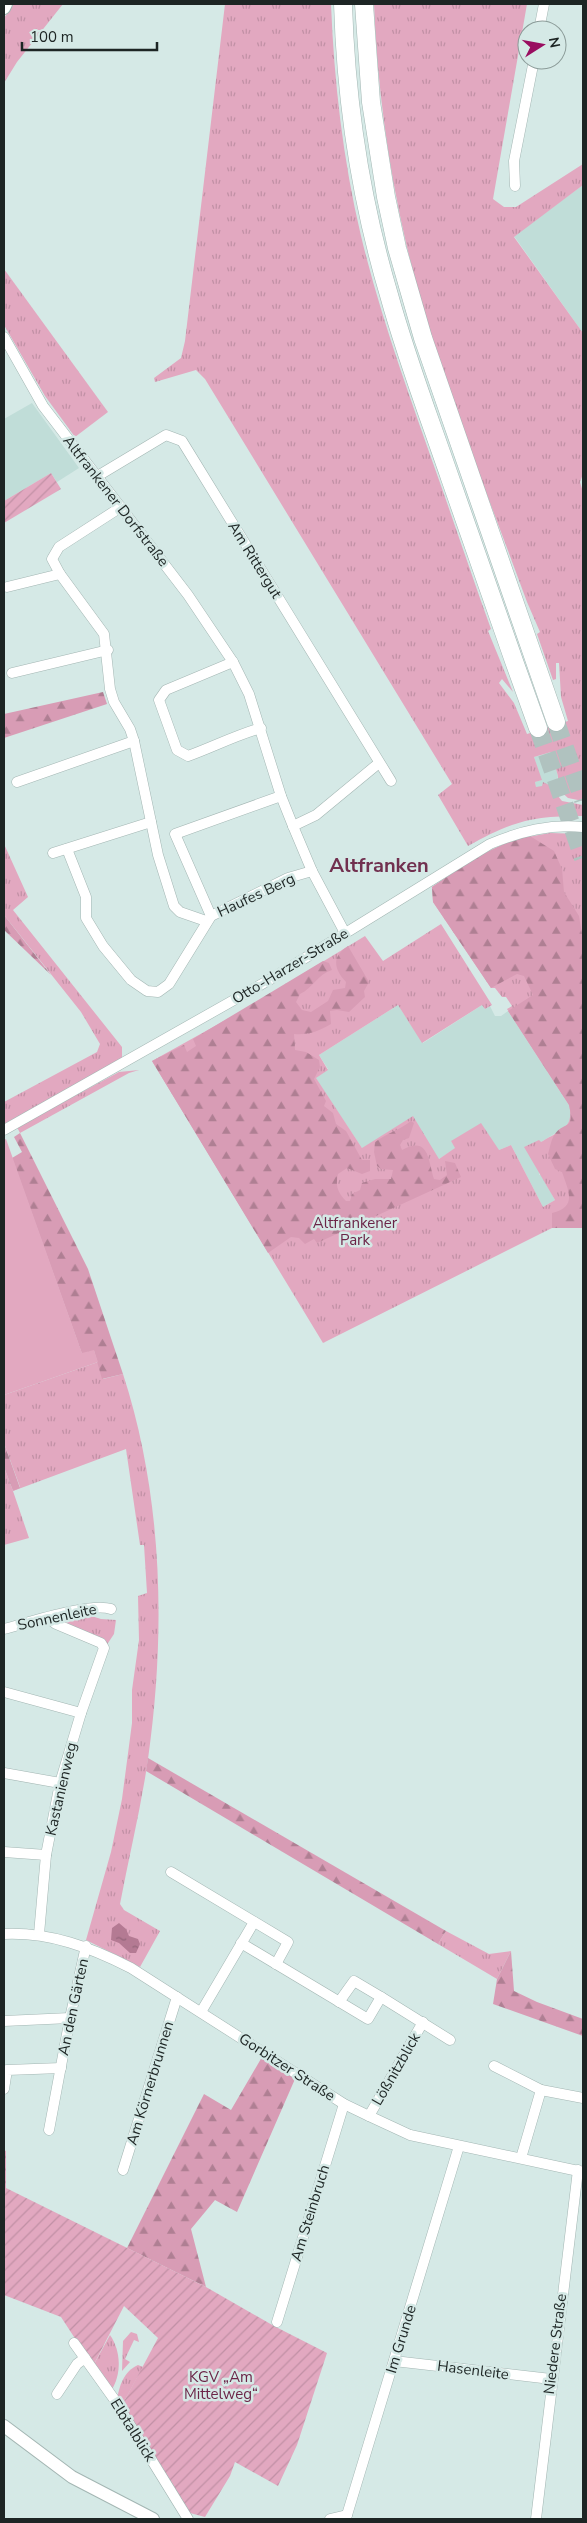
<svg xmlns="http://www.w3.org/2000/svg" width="587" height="2523" viewBox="0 0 587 2523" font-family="'Nunito Sans',sans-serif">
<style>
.built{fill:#c0ddd8}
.grass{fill:url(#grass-tufts)}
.forest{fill:url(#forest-firs)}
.garden{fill:url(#garden-furrows)}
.pitch{fill:#e2a8c0}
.water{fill:url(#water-ripples)}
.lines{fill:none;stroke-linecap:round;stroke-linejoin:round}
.motorway-tunnel{stroke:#b0c2bf;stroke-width:18;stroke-dasharray:18 9;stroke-linecap:butt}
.minor-casing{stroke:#a3b6b3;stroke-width:11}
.tertiary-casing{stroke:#a3b6b3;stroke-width:14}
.motorway-casing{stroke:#a3b6b3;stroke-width:19}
.minor{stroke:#fff;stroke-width:10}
.tertiary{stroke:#fff;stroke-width:12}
.motorway{stroke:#fff;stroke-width:18}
.labels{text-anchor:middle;stroke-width:5;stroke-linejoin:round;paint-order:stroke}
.street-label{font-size:15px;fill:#1d2524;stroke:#d5e9e6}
.park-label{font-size:15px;fill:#6b2447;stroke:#d5e9e6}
.district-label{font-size:20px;font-weight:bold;fill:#71304f;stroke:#d5e9e6}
</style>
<defs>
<pattern id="grass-tufts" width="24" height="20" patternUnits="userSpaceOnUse" patternTransform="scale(1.25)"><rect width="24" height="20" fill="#e2a8c0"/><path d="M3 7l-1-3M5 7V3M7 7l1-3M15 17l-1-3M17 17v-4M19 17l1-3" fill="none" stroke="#c190a5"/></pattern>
<pattern id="forest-firs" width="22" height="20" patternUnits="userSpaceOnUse" patternTransform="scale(1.25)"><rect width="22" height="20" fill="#d89cb5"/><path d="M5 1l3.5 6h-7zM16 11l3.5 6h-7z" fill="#af7f93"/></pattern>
<pattern id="garden-furrows" width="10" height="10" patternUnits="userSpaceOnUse" patternTransform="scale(1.25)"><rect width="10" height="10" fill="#e2a8c0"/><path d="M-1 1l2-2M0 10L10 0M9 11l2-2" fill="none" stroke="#c190a5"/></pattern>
<pattern id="water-ripples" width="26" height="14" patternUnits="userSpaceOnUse" patternTransform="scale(1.25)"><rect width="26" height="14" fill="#b47a93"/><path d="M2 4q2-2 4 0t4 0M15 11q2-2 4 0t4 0" fill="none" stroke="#926478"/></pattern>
</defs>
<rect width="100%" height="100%" fill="#d5e9e6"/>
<g class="built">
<path d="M 583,185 L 583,333 L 514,236 Z"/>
<path d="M 32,403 L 79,468 L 57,482 L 51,473 L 4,501 L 4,419 Z"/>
<path d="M 551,752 L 558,776 L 556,785 L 536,788 L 535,782 L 541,780 L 534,757 Z"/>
<path d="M 398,1005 L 423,1043 L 482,1005 L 485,1009 L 490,1006 L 495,1016 L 501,1016 L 508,1011 L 569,1105 L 572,1116 L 569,1125 L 541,1142 L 539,1175 L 541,1174 L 555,1200 L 543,1207 L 511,1145 L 499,1150 L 451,1141 L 456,1148 L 439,1159 L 362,1148 L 315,1078 L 328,1069 L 319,1055 Z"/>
</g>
<g class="grass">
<path d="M 14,4 L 63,4 L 17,62 L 4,83 L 4,18 Z"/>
<path d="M 225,4 L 331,4 C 334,81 343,160 361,236 C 381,319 411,400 439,480 C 457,531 473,579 491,629 L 488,631 L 513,692 L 502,679 L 499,683 L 514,703 L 527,734 L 568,721 L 561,697 L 559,663 L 556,663 L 556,679 L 553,680 L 537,634 L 540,632 L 527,602 C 484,484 435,366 406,243 C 388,165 377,84 374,4 L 527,4 L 493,199 L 504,207 L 516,207 L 583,164 L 583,185 L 514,237 L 583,333 L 583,474 L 580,482 L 583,492 L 583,801 L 568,798 L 558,789 L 558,776 L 551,752 L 534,757 L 542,780 L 535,782 L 536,787 L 542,786 L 543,782 L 549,785 L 562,801 L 583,805 L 583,816 C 532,816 513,821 468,846 L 438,795 L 452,784 L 205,379 L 196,370 L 155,382 L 154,378 L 181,358 L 185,341 Z"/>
<path d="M 4,269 L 108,412 L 75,437 L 45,396 L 4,325 Z"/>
<path d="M 550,833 L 583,834 L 583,1228 L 552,1228 L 323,1343 L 152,1061 L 240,1012 L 365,936 L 383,961 L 441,924 L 492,1005 L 485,1009 L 482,1005 L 422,1043 L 398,1005 L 319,1055 L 328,1070 L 316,1078 L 362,1148 L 413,1116 L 439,1159 L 455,1148 L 451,1141 L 481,1123 L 499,1150 L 511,1145 L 543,1207 L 555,1200 L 524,1147 L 539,1140 L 541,1142 C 558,1131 575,1129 569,1105 L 507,1009 L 512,1006 L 506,997 L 502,997 L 495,988 L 491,988 L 433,902 L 432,887 L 511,840 Z"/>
<path d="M 4,844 L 28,897 L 13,910 L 122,1047 L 122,1060 L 4,1124 L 4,1102 L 97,1052 L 100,1044 L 81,1012 L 4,915 Z"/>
<path d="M 139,1070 L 129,1073 L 20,1133 L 17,1127 L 119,1072 Z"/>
<path d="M 98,1362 L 103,1379 L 123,1374 C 163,1497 166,1632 148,1759 C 141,1808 129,1856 120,1904 L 124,1910 L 160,1931 L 140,1967 L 86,1940 L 111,1852 L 122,1799 L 132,1723 L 132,1690 L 139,1640 L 138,1596 L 147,1593 L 144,1545 L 140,1545 L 126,1449 L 13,1491 L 29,1538 L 4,1545 L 4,1467 L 13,1491 L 20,1487 L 4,1443 L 4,1395 Z"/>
<path d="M 85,1614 L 101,1619 L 116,1620 L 114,1634 L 106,1646 L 61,1622 L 63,1619 Z"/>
<path d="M 446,1931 L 489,1954 L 511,1951 L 497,1979 L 438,1944 Z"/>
<path d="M 131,2332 L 137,2334 L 139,2342 L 134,2340 L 125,2359 L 130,2362 L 122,2371 L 123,2341 Z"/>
<path d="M 110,2335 C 121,2351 122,2374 111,2391 L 93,2366 Z"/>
<path d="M 138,2365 L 143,2367 L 121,2407 L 117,2400 C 119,2386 124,2371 138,2365 Z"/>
</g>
<g class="forest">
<path d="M 103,692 L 107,704 L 4,738 L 4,714 Z"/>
<path d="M 530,836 L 554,851 L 562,869 L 564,892 L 579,916 L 583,940 L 583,1228 L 552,1228 L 552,1213 C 578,1207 568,1190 562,1172 L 555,1169 L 548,1154 C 550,1148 551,1139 555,1134 C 564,1121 575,1131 569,1105 L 508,1011 L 533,995 L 524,976 L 517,974 L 491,988 L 433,902 L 432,887 C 463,866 492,844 530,836 Z"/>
<path d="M 4,915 L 51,975 L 4,930 Z"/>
<path d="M 348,946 L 369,982 L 364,991 L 365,997 L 349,1012 L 337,1010 L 330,1011 L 331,1024 C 317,1032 309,1035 294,1034 L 295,1050 L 306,1052 L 319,1060 L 320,1067 L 314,1079 L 326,1101 L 324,1106 L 333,1113 L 336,1124 L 346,1131 L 362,1160 L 370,1160 L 370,1171 L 362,1174 L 347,1168 L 338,1174 C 335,1186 338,1193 346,1201 L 350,1201 L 352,1194 L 360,1190 L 362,1183 L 375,1179 L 391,1179 L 393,1170 L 381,1169 L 377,1166 L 374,1152 L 375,1142 C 387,1133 400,1130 411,1121 L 414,1123 L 409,1138 L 403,1140 L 400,1145 L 402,1150 C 429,1135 428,1160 434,1179 L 440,1180 L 447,1175 L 445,1161 L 455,1163 L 461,1177 L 317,1243 L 314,1239 L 305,1244 L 299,1238 L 291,1237 L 268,1253 L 152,1061 L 184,1045 L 187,1052 L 196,1046 L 193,1039 L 323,961 L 329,963 L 332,970 C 318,974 313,988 300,994 L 296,1002 L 302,1010 L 311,1012 L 328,1001 L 333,990 L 345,988 L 346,982 C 334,969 331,957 348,946 Z"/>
<path d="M 20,1133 L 88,1269 L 123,1374 L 102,1379 L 94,1351 L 82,1354 L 12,1158 L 22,1152 L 14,1137 Z"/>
<path d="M 4,1443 L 20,1488 L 13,1491 L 4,1467 Z"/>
<path d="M 148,1758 L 446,1931 L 438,1944 L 146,1771 Z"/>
<path d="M 511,1951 L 514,1991 L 537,2002 L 583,2019 L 583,2036 L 493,2004 L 497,1979 Z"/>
<path d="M 262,2057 L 295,2079 L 237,2212 L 215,2200 L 191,2229 L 206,2287 L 127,2248 L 204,2094 L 231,2110 Z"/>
</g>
<g class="garden">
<path d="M 51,473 L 61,489 L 4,523 L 4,501 Z"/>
<path d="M 4,2150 L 6,2151 L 6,2188 L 206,2287 L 274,2326 L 327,2353 L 297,2445 L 278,2486 L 235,2462 L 230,2476 L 205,2517 L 190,2513 L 121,2407 L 158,2338 L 124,2306 L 93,2366 L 61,2317 L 4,2295 Z"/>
</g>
<path class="pitch" d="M 6,1139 L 82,1353 L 94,1350 L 98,1362 L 4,1395 L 4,1140 Z"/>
<path class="water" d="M 119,1923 L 126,1929 L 129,1936 L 138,1939 L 140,1944 L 136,1953 L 130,1953 L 119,1943 L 111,1940 L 112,1928 Z"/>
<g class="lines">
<g class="motorway-tunnel">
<path d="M 556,722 L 583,800"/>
<path d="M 538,728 L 583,858"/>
</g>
<defs>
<g id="minor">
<path d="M 539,30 L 544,4"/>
<path d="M 515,186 L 514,161 L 534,60"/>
<path d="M 4,337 L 43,406 L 188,595 L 233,662 L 249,694 L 281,796 L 293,826 L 312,871 L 345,933"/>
<path d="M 96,477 L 166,435 L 182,441 L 391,781"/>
<path d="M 121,507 L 59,547 L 52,559 L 60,574 L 104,634 L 110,689 L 114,702 L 130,729 L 134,741 L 158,855 L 174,906 L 180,912 L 206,921"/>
<path d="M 7,587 L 60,574"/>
<path d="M 233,662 L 166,690 L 159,700 L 177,750 L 188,756 C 213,747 236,735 261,728"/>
<path d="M 12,673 L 108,650"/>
<path d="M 17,782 L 134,741"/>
<path d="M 293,826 L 316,815 L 379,763"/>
<path d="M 67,849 L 86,897 L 86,918 L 103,946 L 131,980 L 147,991 L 158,992 L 169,984 L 211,916 L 288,878 L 312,871"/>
<path d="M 53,853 L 151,822"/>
<path d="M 211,916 L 175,834 L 281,796"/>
<path d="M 4,1130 L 271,979 L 490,844 C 521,831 550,824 583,827"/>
<path d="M 4,1629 C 27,1623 91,1602 111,1609"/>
<path d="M 4,1692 L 81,1713"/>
<path d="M 4,1773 L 60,1783"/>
<path d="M 4,1852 L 46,1855"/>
<path d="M 171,1872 L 288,1942 L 276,1964"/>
<path d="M 4,1934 C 50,1932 90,1947 131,1968 L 344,2104 L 369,2116 L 410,2135 L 583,2172"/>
<path d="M 39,1934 L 46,1855 L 60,1783 L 81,1713 L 104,1648 L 101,1643 L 56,1624 L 48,1618"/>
<path d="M 241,1943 L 368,2019 L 381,1997 L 450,2040"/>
<path d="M 339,2002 L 354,1981 L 381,1997"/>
<path d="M 201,2012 L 254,1922"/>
<path d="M 4,2021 L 70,2018"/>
<path d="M 494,2066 L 541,2090 L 521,2158"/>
<path d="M 4,2089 L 7,2070 L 61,2068"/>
<path d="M 541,2090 L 583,2098"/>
<path d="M 369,2116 L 423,2022"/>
<path d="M 49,2130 L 70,2018 L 86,1946"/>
<path d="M 123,2170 L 177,1997"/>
<path d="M 277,2322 L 344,2104"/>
<path d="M 74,2343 L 114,2399 L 188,2519"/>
<path d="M 394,2361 L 551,2379"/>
<path d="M 57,2394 L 77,2364 L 85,2358"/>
<path d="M 347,2515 L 459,2146"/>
<path d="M 330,2519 L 347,2515"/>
<path d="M 536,2519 L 578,2170"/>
</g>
<g id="tertiary">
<path d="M 4,8 L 6,4"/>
<path d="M 4,2426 L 72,2477 L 153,2519"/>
</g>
<g id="motorway">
<path d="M 343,4 C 346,102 361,201 389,295 C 406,357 429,417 450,478 C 479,562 508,645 538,728"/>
<path d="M 364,4 L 371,102 L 386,197 L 397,248 L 423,338 L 556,722"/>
</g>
</defs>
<use href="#minor" class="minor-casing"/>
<use href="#tertiary" class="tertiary-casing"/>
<use href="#motorway" class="motorway-casing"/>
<use href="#minor" class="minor"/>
<use href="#tertiary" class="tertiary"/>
<use href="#motorway" class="motorway"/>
</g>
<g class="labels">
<g class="street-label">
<text transform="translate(116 501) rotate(52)" y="5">Altfrankener Dorfstraße</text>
<text transform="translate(255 560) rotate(58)" y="5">Am Rittergut</text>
<text transform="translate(256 895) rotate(-25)" y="5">Haufes Berg</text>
<text transform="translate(290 966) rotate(-31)" y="5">Otto-Harzer-Straße</text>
<text transform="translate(57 1617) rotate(-12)" y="5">Sonnenleite</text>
<text transform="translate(61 1789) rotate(-77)" y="5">Kastanienweg</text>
<text transform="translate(73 2007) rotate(-78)" y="5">An den Gärten</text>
<text transform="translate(287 2067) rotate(33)" y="5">Gorbitzer Straße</text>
<text transform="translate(396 2069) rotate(-60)" y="5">Lößnitzblick</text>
<text transform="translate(150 2083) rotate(-73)" y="5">Am Körnerbrunnen</text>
<text transform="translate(310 2213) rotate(-73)" y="5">Am Steinbruch</text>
<text transform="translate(401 2339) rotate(-73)" y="5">Im Grunde</text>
<text transform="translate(555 2344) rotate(-83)" y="5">Niedere Straße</text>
<text transform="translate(473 2370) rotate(7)" y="5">Hasenleite</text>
<text transform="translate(133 2430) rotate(58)" y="5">Elbtalblick</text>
</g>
<g class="park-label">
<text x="355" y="1228">Altfrankener<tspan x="355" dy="17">Park</tspan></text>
<text x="221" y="2382">KGV „Am<tspan x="221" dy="17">Mittelweg“</tspan></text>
</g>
<g class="district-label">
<text x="379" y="872">Altfranken</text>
</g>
</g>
<rect width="587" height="2523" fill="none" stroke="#1d2524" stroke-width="10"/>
<g transform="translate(542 45) rotate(79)"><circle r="24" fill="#d5e9e6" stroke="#8b9b98"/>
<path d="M0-4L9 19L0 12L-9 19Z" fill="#990d60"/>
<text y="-8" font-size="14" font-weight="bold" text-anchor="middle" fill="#1d2524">N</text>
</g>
<path d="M22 42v8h135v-8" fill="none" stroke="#1d2524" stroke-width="2.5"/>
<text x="30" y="42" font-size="15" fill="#1d2524" stroke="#d5e9e6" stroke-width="4" paint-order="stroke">100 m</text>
</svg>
